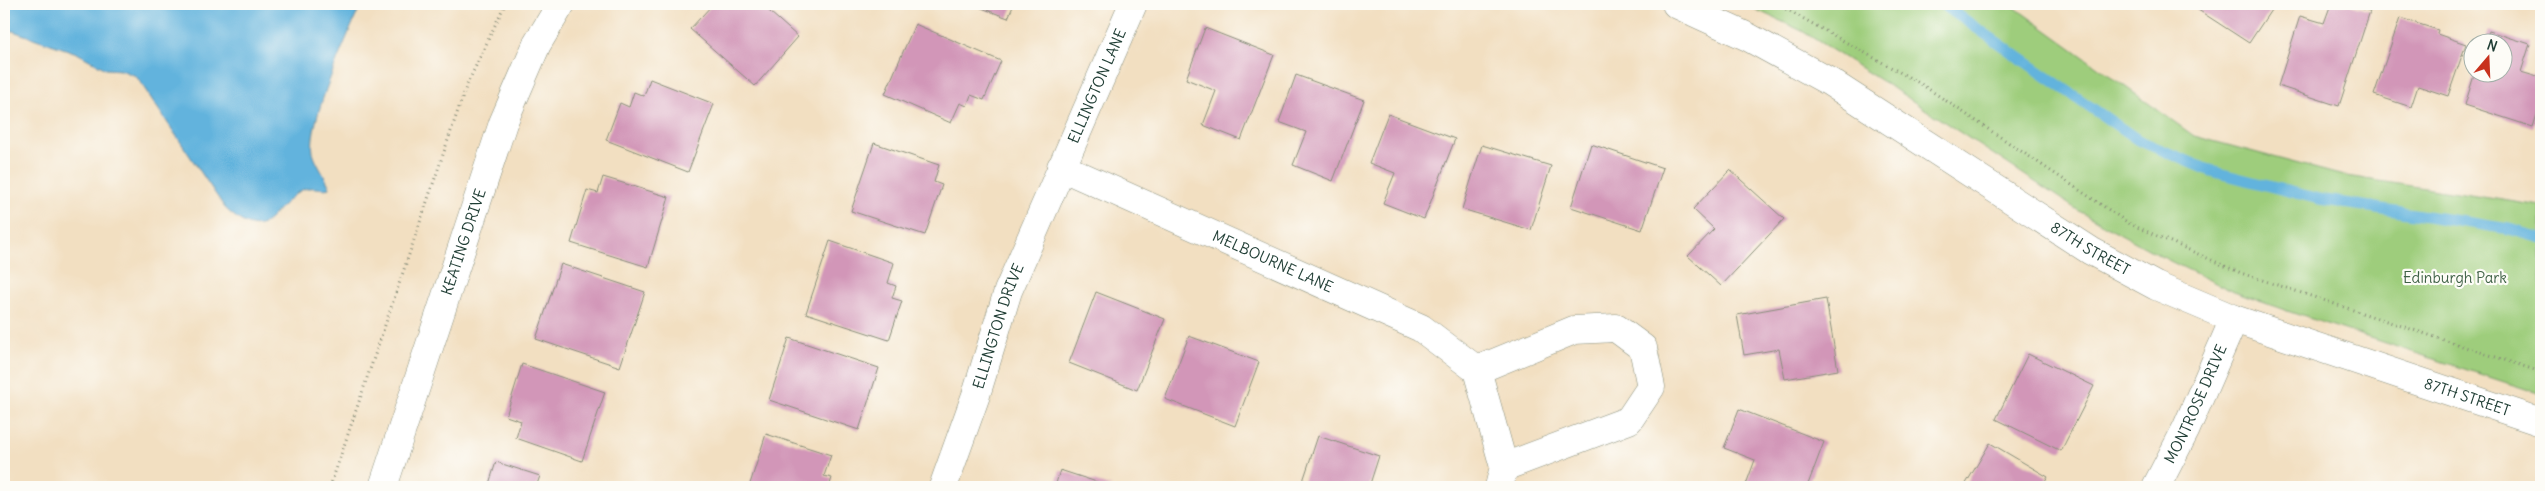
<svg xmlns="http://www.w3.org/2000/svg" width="2545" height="491" viewBox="0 0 2545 491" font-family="Delius,sans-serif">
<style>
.green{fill:#9ecd7c;stroke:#5e8558}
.water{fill:#62b3dd;stroke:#407888}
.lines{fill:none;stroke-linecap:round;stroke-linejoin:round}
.stream{stroke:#62b3dd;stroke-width:11}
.building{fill:#d296b8}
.minor-casing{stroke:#888e7a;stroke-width:29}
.path{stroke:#888e7a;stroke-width:3;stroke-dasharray:1 4;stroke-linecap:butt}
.minor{stroke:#fff;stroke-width:28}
.labels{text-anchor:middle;stroke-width:4.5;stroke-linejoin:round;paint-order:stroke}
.street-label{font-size:15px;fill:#1f3d34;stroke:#fdfcf7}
.park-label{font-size:15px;fill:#3f6146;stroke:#fdfcf7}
</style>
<rect width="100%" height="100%" fill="#fdfcf7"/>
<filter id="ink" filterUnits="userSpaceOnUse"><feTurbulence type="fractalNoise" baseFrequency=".02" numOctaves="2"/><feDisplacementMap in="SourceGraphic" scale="10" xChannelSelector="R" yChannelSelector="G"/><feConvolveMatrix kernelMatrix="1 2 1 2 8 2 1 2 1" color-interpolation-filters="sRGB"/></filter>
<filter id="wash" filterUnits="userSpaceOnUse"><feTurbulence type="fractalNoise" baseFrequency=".0096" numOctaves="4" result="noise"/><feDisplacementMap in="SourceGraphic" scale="20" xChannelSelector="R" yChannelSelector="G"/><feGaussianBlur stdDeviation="1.12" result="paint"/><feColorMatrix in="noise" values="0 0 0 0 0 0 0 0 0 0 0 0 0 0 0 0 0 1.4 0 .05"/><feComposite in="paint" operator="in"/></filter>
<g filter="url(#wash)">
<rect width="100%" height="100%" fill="#f2dfc1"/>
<path class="green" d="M 1744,4 L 2010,4 L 2194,136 L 2340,175 L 2541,206 L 2541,394 L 2296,314 L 2234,292 L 2170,261 L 2079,211 L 1899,92 L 1802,31 Z"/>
<path class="water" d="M 4,4 L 361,4 C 348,36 307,122 313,153 C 316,164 326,177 330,188 C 319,191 311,183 297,193 C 267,214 266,246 225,208 L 136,76 L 121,70 L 106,69 L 77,53 L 4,28 Z"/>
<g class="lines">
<path class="stream" d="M 1942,4 L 2138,140 L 2211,171 L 2319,199 L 2509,229 L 2541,238"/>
</g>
<g id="blocks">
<g class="building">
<path d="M 713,4 L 761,4 L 798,37 L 755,86 L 690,29 Z"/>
<path d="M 971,4 L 1014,4 L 1008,18 Z"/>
<path d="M 2189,4 L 2275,4 L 2249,43 Z"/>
<path d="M 2331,4 L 2347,4 L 2370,11 L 2339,106 L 2278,86 L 2300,16 L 2324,23 Z"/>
<path d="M 2400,18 L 2438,30 L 2437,34 L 2466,44 L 2448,96 L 2418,86 L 2411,107 L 2374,95 Z"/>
<path d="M 915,24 L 1001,61 L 984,100 L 971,95 L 967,106 L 960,103 L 951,123 L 885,94 Z"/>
<path d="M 1205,28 L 1274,55 L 1241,140 L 1203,125 L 1216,91 L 1186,79 Z"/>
<path d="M 2489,31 L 2530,44 L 2521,72 L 2541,78 L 2541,102 L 2533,127 L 2465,105 L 2475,72 L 2502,72 L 2502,42 L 2485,42 Z"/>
<path d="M 1296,75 L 1364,100 L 1333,181 L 1293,165 L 1306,132 L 1279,122 Z"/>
<path d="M 650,79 L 714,104 L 688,172 L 606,140 L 620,103 L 629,107 L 634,92 L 644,96 Z"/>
<path d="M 1388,114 L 1455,139 L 1424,219 L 1383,203 L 1395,173 L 1369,163 Z"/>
<path d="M 874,143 L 939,165 L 934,182 L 942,185 L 925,235 L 851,211 Z"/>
<path d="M 1591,144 L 1663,168 L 1642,230 L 1571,207 Z"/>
<path d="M 1482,145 L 1551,166 L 1531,230 L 1462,209 Z"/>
<path d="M 1730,170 L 1784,219 L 1721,286 L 1688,256 L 1714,229 L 1693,209 Z"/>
<path d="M 603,177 L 669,197 L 648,267 L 571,243 L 587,190 L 598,193 Z"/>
<path d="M 830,241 L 894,263 L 888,283 L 896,286 L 892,298 L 902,301 L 889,340 L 806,313 Z"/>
<path d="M 561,264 L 645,292 L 620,367 L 536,339 Z"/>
<path d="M 1096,292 L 1165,319 L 1137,390 L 1069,363 Z"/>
<path d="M 1826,299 L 1838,370 L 1785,379 L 1779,349 L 1744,355 L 1737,315 Z"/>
<path d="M 1189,336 L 1259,362 L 1235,426 L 1165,399 Z"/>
<path d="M 789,338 L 879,368 L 859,430 L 769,400 Z"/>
<path d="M 2028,354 L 2094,386 L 2061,451 L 1996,419 Z"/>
<path d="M 522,364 L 605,392 L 582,461 L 516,438 L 521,421 L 506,416 Z"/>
<path d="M 1739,409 L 1824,442 L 1807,487 L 1745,487 L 1755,460 L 1724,448 Z"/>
<path d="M 766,434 L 831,455 L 824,476 L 832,478 L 829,487 L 749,487 Z"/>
<path d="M 1318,436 L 1379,456 L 1369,487 L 1301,487 Z"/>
<path d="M 1990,443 L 2048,477 L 2042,487 L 1964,487 Z"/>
<path d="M 496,462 L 540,476 L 536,487 L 488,487 Z"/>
<path d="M 1060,470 L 1112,487 L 1055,487 Z"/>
</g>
</g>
</g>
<g filter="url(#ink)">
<use href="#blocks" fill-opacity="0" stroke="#888e7a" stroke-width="1"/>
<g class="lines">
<defs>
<g id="minor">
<path id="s1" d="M 1676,4 L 1748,37 L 1830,82 L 2091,251 L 2156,286 L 2234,319 L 2541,422"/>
<path id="s2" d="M 1061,167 L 1421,328 L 1477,370 L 1504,467 L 1499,487"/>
<path d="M 1477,370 L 1574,330 L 1616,328 L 1643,348 L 1651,387 L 1629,420 L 1504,467"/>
<path id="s3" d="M 383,487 L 503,123 L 537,44 L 561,4"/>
<path id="s4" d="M 943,487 L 976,395 L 1008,291 L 1133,4"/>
<path id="s5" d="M 2156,487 L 2186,429 L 2234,319"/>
</g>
</defs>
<use href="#minor" class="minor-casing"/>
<g class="path">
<path d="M 1777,4 L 1921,84 L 2130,224 L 2241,273 L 2541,372"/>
<path d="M 330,487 L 466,87 L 505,4"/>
</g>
<use href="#minor" class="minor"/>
</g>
</g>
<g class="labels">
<g class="street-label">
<text dy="5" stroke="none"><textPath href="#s4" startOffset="430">ELLINGTON LANE</textPath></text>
<text dy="5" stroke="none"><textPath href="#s3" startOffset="258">KEATING DRIVE</textPath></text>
<text dy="5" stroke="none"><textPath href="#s1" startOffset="482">87TH STREET</textPath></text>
<text dy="5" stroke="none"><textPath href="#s2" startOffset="232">MELBOURNE LANE</textPath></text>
<text dy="5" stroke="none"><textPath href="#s4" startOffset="170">ELLINGTON DRIVE</textPath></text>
<text dy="5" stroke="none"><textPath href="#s1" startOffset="888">87TH STREET</textPath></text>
<text dy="5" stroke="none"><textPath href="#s5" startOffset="92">MONTROSE DRIVE</textPath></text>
</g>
<g class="park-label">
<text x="2455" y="283">Edinburgh Park</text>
</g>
</g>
<rect width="2545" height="491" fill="none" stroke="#fdfcf7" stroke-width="20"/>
<g transform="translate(2488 58) rotate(19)"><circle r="24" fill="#fdfcf7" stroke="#a4b0a9"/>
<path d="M0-4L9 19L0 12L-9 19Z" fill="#c8321e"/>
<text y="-8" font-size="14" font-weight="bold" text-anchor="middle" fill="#1f3d34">N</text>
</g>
</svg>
